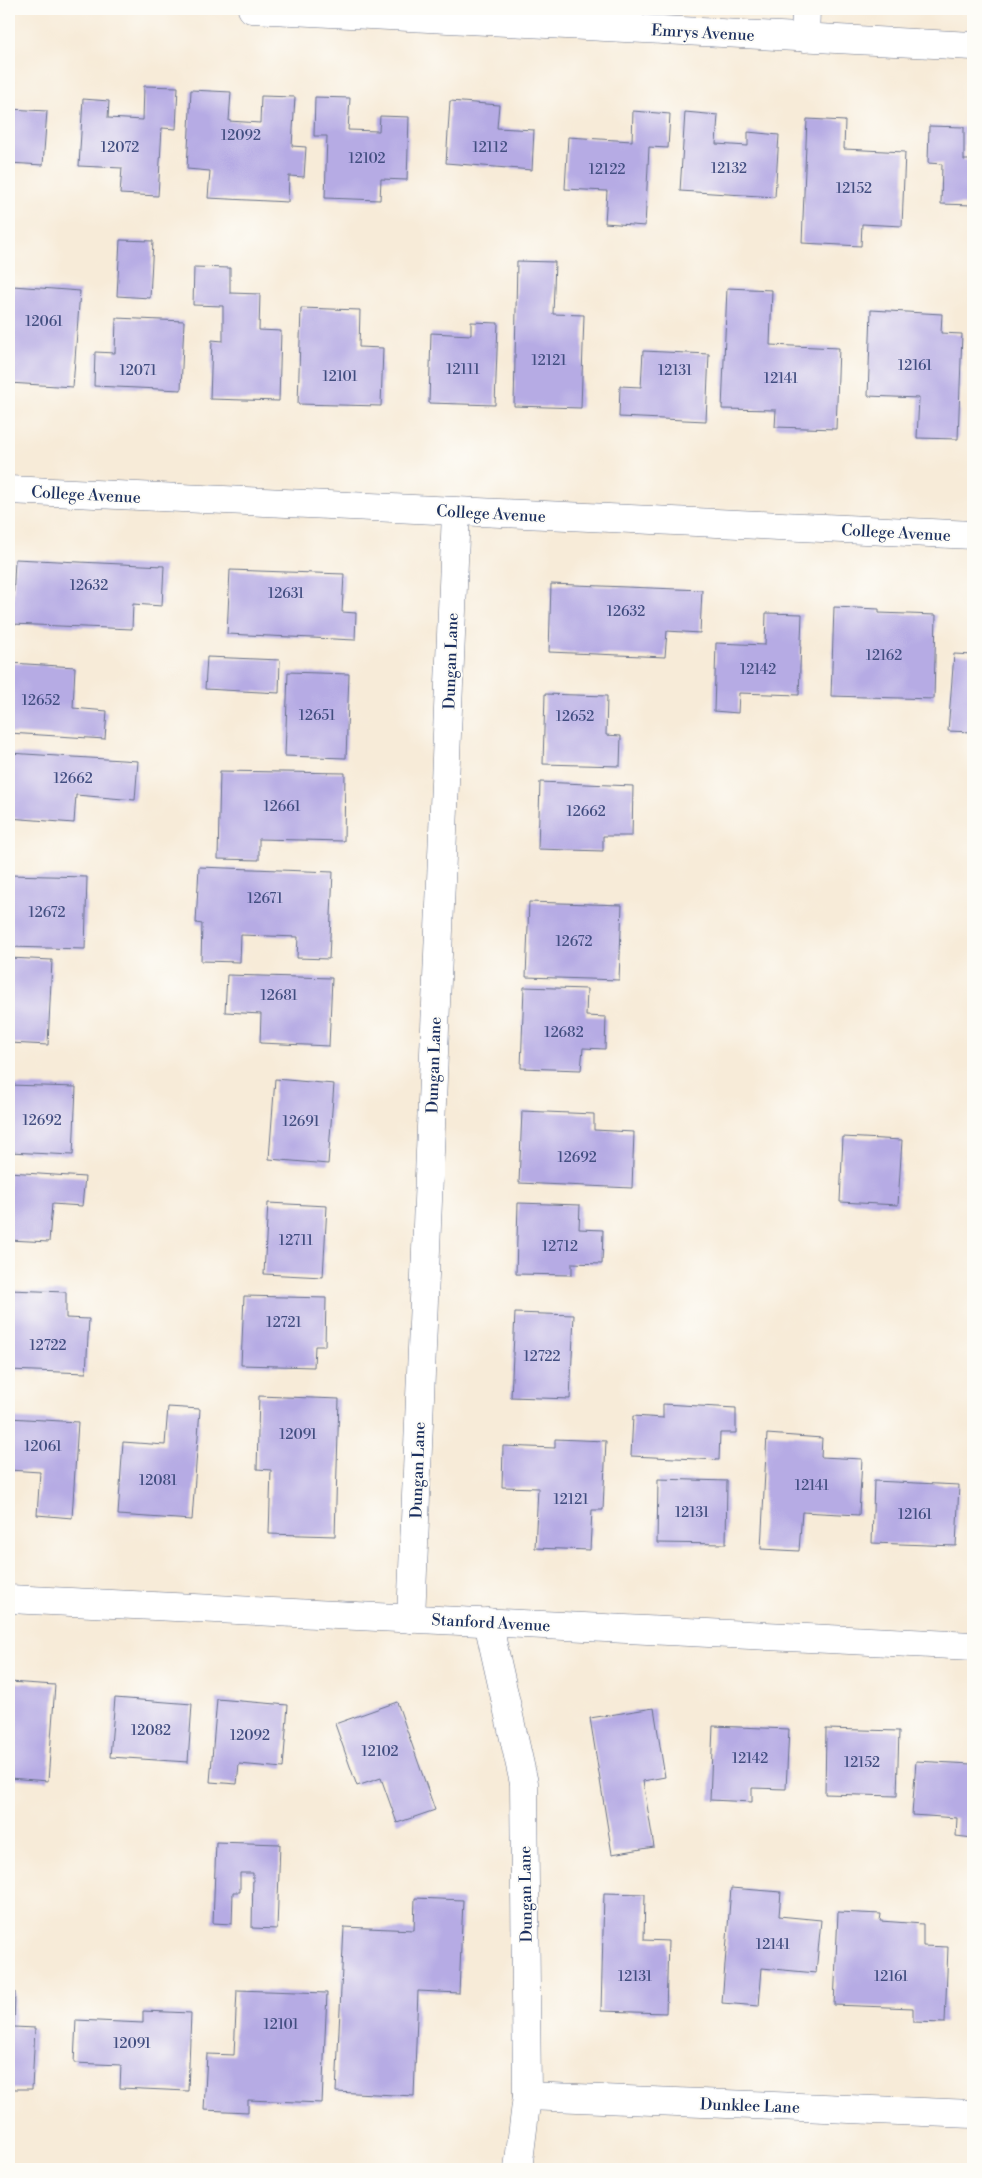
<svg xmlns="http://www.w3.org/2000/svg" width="982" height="2178" viewBox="0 0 982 2178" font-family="'Libre Bodoni',serif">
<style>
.building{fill:#b6abe4}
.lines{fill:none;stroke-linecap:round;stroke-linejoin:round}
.minor-casing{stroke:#687189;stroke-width:29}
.minor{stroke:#fff;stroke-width:28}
.labels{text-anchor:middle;stroke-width:4;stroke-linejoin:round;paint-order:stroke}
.number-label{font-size:14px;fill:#424e80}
.street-label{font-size:16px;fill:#1b2f5e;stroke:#fdfcf7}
</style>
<rect width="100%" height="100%" fill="#fdfcf7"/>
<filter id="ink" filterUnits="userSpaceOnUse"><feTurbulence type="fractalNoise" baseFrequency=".02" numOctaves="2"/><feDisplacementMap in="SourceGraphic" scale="10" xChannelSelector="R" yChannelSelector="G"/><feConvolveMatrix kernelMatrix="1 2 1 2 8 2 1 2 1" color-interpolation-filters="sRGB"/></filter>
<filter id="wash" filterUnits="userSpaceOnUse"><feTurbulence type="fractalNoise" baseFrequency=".0096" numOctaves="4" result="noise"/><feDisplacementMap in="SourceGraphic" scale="20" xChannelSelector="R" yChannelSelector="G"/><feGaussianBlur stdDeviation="1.12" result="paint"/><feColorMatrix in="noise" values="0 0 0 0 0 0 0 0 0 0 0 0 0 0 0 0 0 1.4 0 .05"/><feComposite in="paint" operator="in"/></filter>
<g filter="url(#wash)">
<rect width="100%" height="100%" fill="#f7ebd8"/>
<g id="blocks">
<g class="building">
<path d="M 144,86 L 178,87 L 176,129 L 162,128 L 158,196 L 120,194 L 122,168 L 79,166 L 83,99 L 109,101 L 108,118 L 143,120 Z"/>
<path d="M 191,90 L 231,92 L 229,121 L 260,123 L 261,96 L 295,97 L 292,146 L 306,147 L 304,177 L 289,176 L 288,202 L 208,198 L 210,171 L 187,169 Z"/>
<path d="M 315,97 L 350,98 L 348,130 L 379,131 L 380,116 L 409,117 L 407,180 L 381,179 L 380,200 L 325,198 L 327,136 L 314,136 Z"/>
<path d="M 450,101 L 499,105 L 497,128 L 534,130 L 532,170 L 446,163 Z"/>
<path d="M 9,109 L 47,111 L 43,165 L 9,163 Z"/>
<path d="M 633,111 L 670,114 L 668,148 L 649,147 L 645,226 L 605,223 L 607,191 L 565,189 L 568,137 L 632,141 Z"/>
<path d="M 685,112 L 718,115 L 716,144 L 748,146 L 748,132 L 779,135 L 775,197 L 680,191 Z"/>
<path d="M 807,119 L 845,121 L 844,149 L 905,152 L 902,226 L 862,224 L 861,246 L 802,243 Z"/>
<path d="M 929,126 L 964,127 L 964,160 L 973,160 L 973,205 L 941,204 L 942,164 L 928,163 Z"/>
<path d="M 120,240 L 153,241 L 150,298 L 117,296 Z"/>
<path d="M 517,261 L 555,262 L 553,314 L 584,315 L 581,408 L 514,406 Z"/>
<path d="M 194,267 L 230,268 L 230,293 L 260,294 L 259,330 L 281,331 L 279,401 L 210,399 L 212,340 L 223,341 L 223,306 L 193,305 Z"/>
<path d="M 13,286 L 80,291 L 73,387 L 9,383 Z"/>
<path d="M 727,288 L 772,290 L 770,345 L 839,348 L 836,429 L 775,427 L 776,410 L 722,409 Z"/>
<path d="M 301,308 L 360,310 L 359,347 L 383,348 L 381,406 L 298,404 Z"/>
<path d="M 871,310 L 942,314 L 941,333 L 962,334 L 958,439 L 917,438 L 919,398 L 868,396 Z"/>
<path d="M 116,318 L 184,321 L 181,390 L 94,386 L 95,352 L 115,353 Z"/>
<path d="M 471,322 L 498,323 L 495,405 L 429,403 L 431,333 L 471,335 Z"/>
<path d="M 643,351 L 709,354 L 706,421 L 619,417 L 620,386 L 641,387 Z"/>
<path d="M 15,559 L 164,566 L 162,606 L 133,604 L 132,629 L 12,624 Z"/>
<path d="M 230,570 L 344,574 L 342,612 L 356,613 L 355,640 L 227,634 Z"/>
<path d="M 551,584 L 702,590 L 700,633 L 667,631 L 665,657 L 549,652 Z"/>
<path d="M 834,607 L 879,609 L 879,613 L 936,615 L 934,699 L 831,696 Z"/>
<path d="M 766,613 L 802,614 L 799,695 L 739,693 L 738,713 L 714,711 L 716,643 L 765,645 Z"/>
<path d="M 954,654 L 973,655 L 973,732 L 948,731 Z"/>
<path d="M 207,657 L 280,660 L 279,693 L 205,689 Z"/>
<path d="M 11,663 L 75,667 L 73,708 L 107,711 L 105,739 L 9,733 Z"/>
<path d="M 288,672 L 349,674 L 346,758 L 285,756 Z"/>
<path d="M 545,694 L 607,696 L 606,735 L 621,736 L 620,766 L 543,764 Z"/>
<path d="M 9,753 L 138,761 L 135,800 L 76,795 L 74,823 L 9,818 Z"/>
<path d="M 220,771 L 345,773 L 344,841 L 259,839 L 259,860 L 218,859 Z"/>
<path d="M 540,782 L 633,786 L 632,836 L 603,836 L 603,851 L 538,849 Z"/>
<path d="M 199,867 L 333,872 L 329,959 L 297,958 L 298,937 L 241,935 L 240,962 L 201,961 L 202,924 L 196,923 Z"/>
<path d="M 9,875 L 87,877 L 85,949 L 9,947 Z"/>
<path d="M 529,902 L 622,905 L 619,980 L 526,977 Z"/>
<path d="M 9,958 L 52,960 L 48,1045 L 9,1043 Z"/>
<path d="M 227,975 L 332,978 L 329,1046 L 260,1043 L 261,1014 L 225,1012 Z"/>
<path d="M 524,987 L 587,989 L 586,1016 L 606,1017 L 605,1049 L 583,1048 L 581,1070 L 521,1068 Z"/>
<path d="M 275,1079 L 334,1084 L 328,1164 L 269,1159 Z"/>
<path d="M 9,1085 L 76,1087 L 73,1155 L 9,1152 Z"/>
<path d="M 522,1111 L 594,1114 L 594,1130 L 634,1132 L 632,1188 L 519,1183 Z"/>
<path d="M 843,1137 L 902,1140 L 898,1205 L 840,1202 Z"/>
<path d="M 9,1172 L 85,1177 L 82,1206 L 52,1204 L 49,1242 L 9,1240 Z"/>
<path d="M 268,1203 L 327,1206 L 323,1277 L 264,1274 Z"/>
<path d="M 518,1203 L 580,1205 L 579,1229 L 603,1230 L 602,1264 L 572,1263 L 572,1275 L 516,1274 Z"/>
<path d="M 9,1290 L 66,1292 L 66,1318 L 89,1319 L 86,1373 L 9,1370 Z"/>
<path d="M 244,1296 L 326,1298 L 325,1346 L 315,1346 L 314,1367 L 241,1365 Z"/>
<path d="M 515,1313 L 574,1315 L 570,1399 L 511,1397 Z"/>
<path d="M 259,1396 L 339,1399 L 335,1536 L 269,1534 L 271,1470 L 257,1469 Z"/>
<path d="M 663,1404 L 736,1408 L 736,1433 L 720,1433 L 719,1460 L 631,1456 L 633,1416 L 663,1418 Z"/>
<path d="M 168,1407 L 200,1409 L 192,1520 L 118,1515 L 123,1442 L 165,1445 Z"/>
<path d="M 9,1418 L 78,1422 L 72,1518 L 37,1515 L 40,1472 L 9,1470 Z"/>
<path d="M 767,1434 L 822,1438 L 821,1457 L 862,1459 L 859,1515 L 802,1512 L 799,1551 L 761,1549 Z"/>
<path d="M 555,1439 L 606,1441 L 603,1510 L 592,1510 L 590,1550 L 535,1548 L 538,1488 L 502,1487 L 503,1446 L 555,1448 Z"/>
<path d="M 658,1479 L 727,1481 L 726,1544 L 657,1543 Z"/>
<path d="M 874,1481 L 959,1485 L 956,1546 L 872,1543 Z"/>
<path d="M 9,1682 L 55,1685 L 48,1781 L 9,1778 Z"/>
<path d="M 115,1698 L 192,1704 L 188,1762 L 110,1757 Z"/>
<path d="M 217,1699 L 288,1705 L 283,1768 L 239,1764 L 237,1784 L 210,1782 Z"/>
<path d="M 397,1702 L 435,1810 L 397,1823 L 381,1778 L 357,1786 L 335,1724 Z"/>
<path d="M 654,1708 L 665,1777 L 643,1781 L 654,1847 L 612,1854 L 590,1718 Z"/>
<path d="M 713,1726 L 789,1729 L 786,1789 L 752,1788 L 752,1802 L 710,1800 Z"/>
<path d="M 826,1729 L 899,1731 L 897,1796 L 825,1794 Z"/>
<path d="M 972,1745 L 973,1838 L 956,1836 L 957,1818 L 912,1815 L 916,1761 L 971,1764 Z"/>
<path d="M 216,1842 L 280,1844 L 277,1929 L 252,1928 L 253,1873 L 240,1873 L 240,1892 L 233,1892 L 232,1924 L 213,1923 Z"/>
<path d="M 731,1888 L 781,1892 L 779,1916 L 821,1920 L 816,1973 L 762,1968 L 759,2006 L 722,2003 Z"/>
<path d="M 604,1893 L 645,1894 L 644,1940 L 668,1941 L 666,2013 L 601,2011 Z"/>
<path d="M 415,1898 L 463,1900 L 459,1993 L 418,1991 L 414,2096 L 336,2092 L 344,1927 L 414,1930 Z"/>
<path d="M 838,1912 L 881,1914 L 880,1921 L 923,1924 L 923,1946 L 948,1947 L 945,2023 L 913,2022 L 913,2008 L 834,2005 Z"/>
<path d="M 237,1990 L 327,1993 L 322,2103 L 248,2100 L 248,2112 L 204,2110 L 207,2054 L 234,2055 Z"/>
<path d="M 9,1992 L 15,1992 L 14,2027 L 35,2028 L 32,2089 L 9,2089 Z"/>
<path d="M 143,2011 L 191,2013 L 188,2091 L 120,2088 L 121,2065 L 74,2063 L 76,2020 L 143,2023 Z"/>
</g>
</g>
</g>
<g filter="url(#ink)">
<use href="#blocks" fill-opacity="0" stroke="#687189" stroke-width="1"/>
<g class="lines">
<defs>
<g id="minor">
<path d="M 252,9 L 973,46"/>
<path d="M 805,38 L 806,9"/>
<path d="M 9,490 L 973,535"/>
<path d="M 9,1599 L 973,1646"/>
<path d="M 411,1619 L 456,512"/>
<path d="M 488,1622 L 524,1783 L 527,2096 L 518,2169"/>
<path d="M 527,2096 L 973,2114"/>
</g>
</defs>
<use href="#minor" class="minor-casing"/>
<use href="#minor" class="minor"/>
</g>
</g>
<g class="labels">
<g class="number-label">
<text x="241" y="140">12092</text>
<text x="120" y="152">12072</text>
<text x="490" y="152">12112</text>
<text x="367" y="163">12102</text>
<text x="729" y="173">12132</text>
<text x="607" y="174">12122</text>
<text x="854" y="193">12152</text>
<text x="44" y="326">12061</text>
<text x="549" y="365">12121</text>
<text x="915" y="370">12161</text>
<text x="463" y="374">12111</text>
<text x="138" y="375">12071</text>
<text x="675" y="375">12131</text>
<text x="340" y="381">12101</text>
<text x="781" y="383">12141</text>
<text x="89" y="590">12632</text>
<text x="286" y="598">12631</text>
<text x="626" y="616">12632</text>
<text x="884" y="660">12162</text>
<text x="758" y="674">12142</text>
<text x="41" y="705">12652</text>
<text x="317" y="720">12651</text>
<text x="575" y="721">12652</text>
<text x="73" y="783">12662</text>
<text x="282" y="811">12661</text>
<text x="586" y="816">12662</text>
<text x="265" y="903">12671</text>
<text x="47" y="917">12672</text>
<text x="574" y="946">12672</text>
<text x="279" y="1000">12681</text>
<text x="564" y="1037">12682</text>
<text x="42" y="1125">12692</text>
<text x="301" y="1126">12691</text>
<text x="577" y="1162">12692</text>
<text x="296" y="1245">12711</text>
<text x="560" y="1251">12712</text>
<text x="284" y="1327">12721</text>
<text x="48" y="1350">12722</text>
<text x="542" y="1361">12722</text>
<text x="298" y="1439">12091</text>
<text x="43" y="1451">12061</text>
<text x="158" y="1485">12081</text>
<text x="812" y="1490">12141</text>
<text x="571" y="1504">12121</text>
<text x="692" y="1517">12131</text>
<text x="915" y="1519">12161</text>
<text x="151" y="1735">12082</text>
<text x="250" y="1740">12092</text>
<text x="380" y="1756">12102</text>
<text x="750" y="1763">12142</text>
<text x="862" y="1767">12152</text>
<text x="773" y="1949">12141</text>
<text x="635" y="1981">12131</text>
<text x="891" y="1981">12161</text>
<text x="281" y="2029">12101</text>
<text x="132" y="2048">12091</text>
</g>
<g class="street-label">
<text transform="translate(703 32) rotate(3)" y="6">Emrys Avenue</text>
<text transform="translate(86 494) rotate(3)" y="6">College Avenue</text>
<text transform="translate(491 513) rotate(3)" y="6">College Avenue</text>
<text transform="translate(896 532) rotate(3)" y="6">College Avenue</text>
<text transform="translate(450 661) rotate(-88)" y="6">Dungan Lane</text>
<text transform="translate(433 1065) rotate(-88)" y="6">Dungan Lane</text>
<text transform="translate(417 1470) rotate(-88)" y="6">Dungan Lane</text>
<text transform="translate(491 1622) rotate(3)" y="6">Stanford Avenue</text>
<text transform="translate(525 1894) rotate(-91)" y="6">Dungan Lane</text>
<text transform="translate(750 2105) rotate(2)" y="6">Dunklee Lane</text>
</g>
</g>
<rect width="982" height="2178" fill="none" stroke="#fdfcf7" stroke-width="30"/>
</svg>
